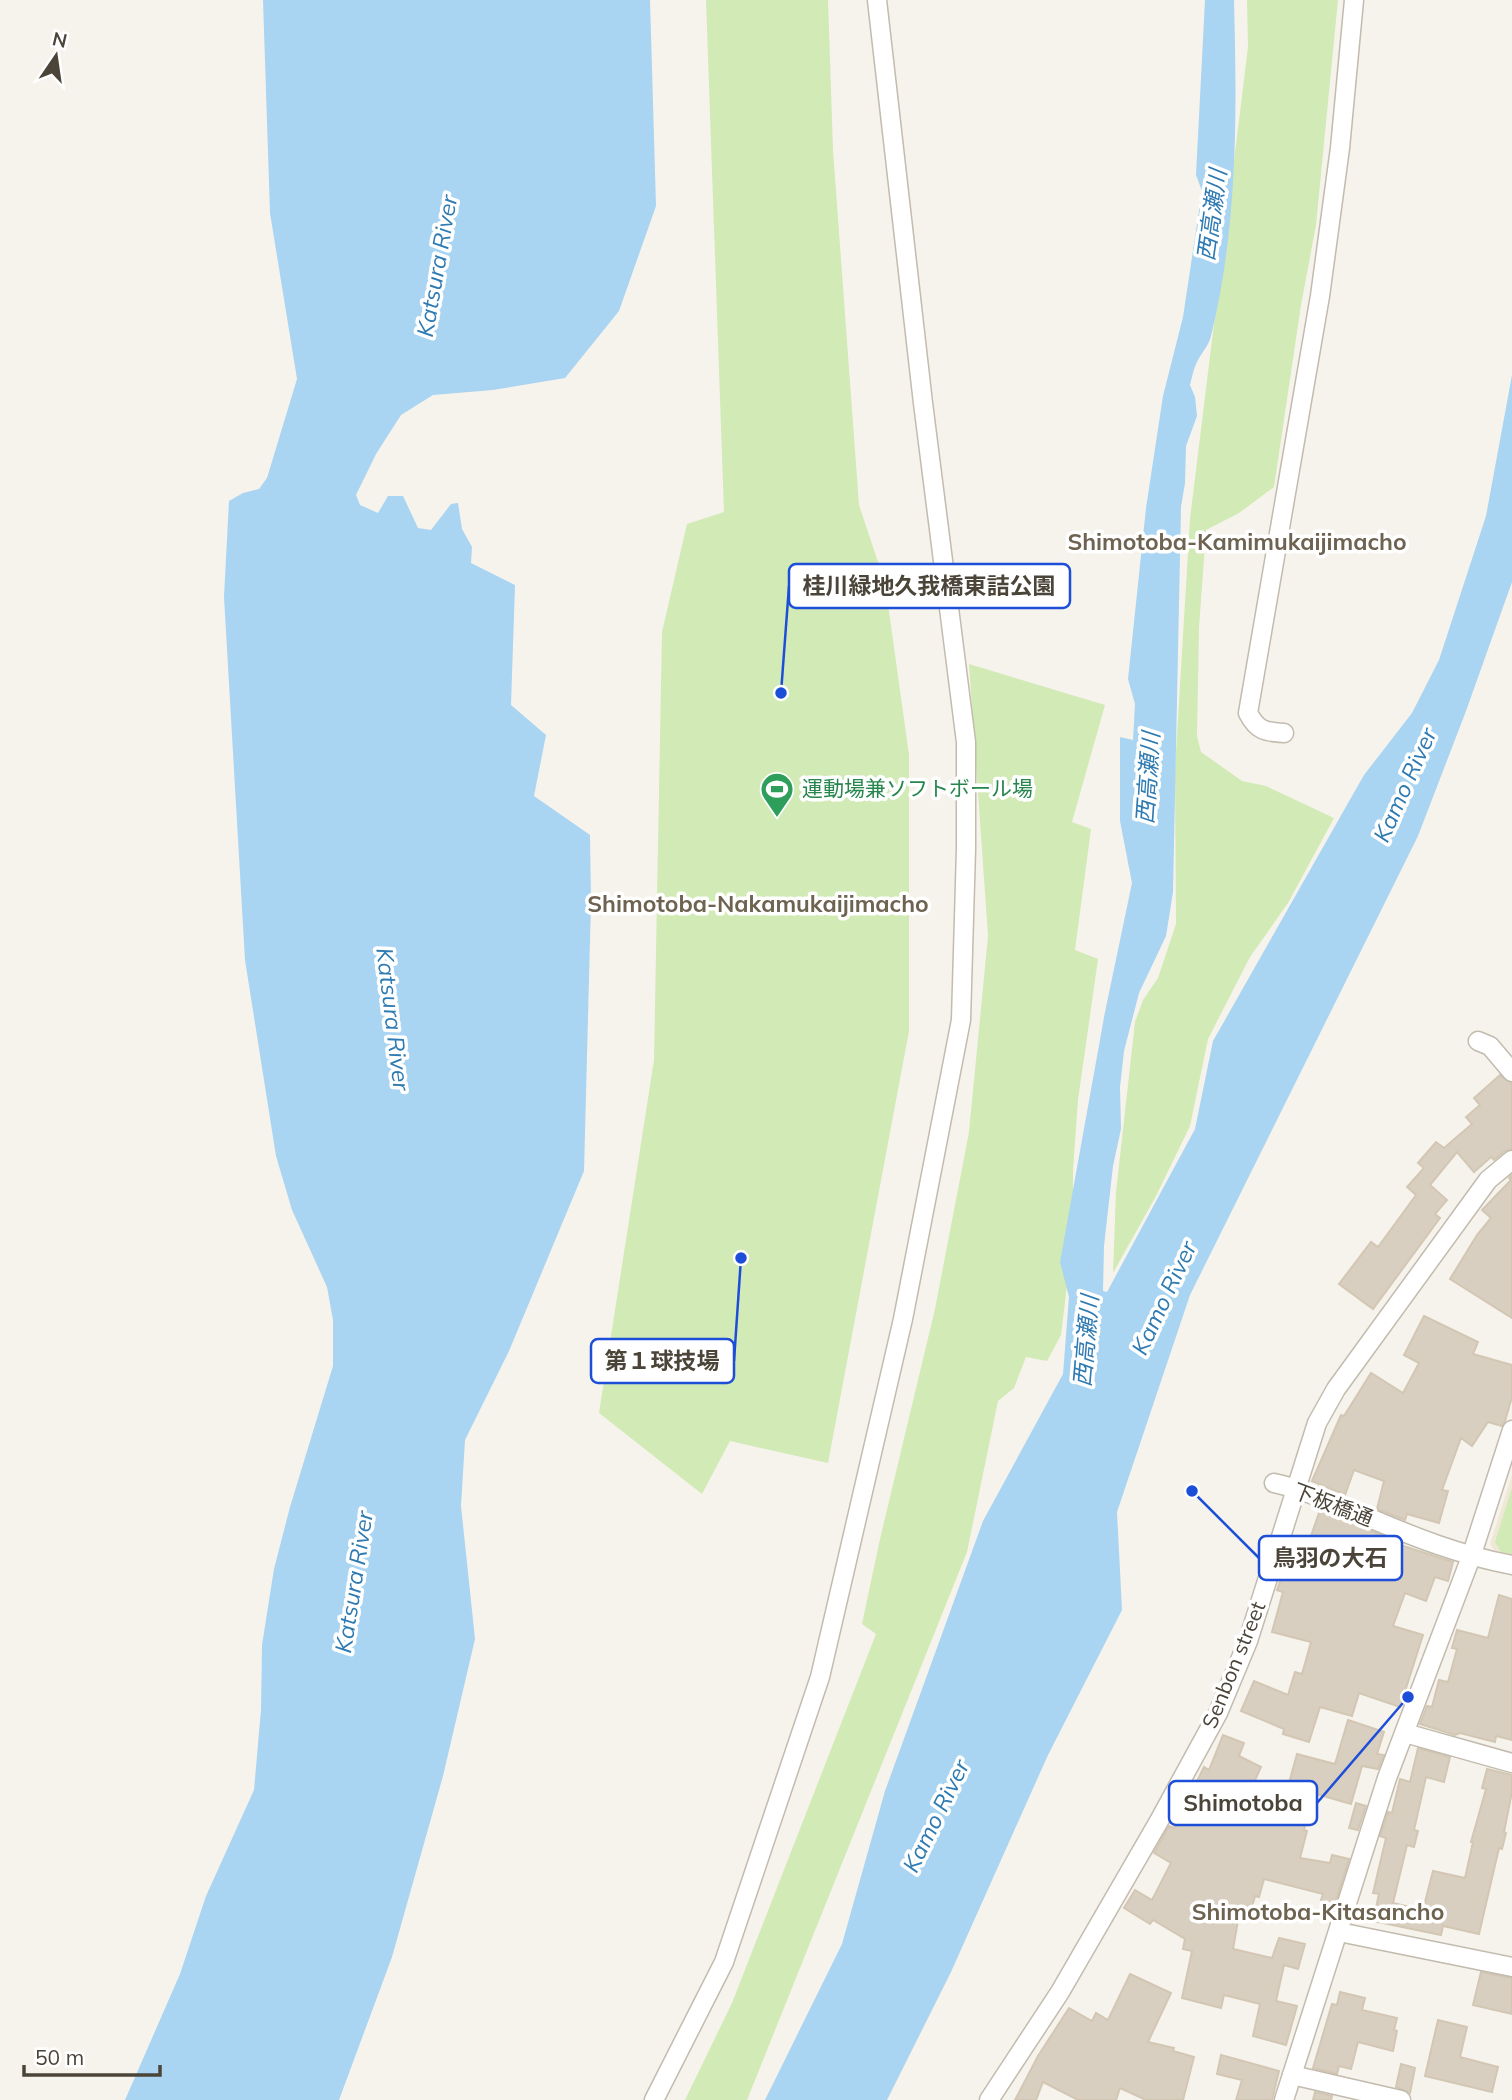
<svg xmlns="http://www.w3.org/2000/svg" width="1512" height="2100" viewBox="0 0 1512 2100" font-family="Mulish,'Noto Sans JP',sans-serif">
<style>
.education{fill:#efe8d6}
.green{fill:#d2eab5}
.water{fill:#a9d4f2}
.building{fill:#d8cfc1;stroke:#d3c7b4;stroke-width:2}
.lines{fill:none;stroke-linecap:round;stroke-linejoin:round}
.street-casing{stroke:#c2bbae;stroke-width:21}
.street{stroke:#fff;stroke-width:18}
.labels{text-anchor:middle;stroke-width:7;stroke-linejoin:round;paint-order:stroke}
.leisure-label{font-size:21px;fill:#27864d;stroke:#fff;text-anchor:start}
.street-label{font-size:21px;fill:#4b4439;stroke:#fff}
.water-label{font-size:23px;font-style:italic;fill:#2e7ab2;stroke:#fff}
.neighbourhood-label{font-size:23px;font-weight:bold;fill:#6e6250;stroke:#fff}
.leader{fill:none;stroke:#1d4ed8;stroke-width:2.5}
.callout-dot{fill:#1d4ed8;stroke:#fff;stroke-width:2.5}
.callout{fill:#fff;stroke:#1d4ed8;stroke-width:2.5}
.callout-label{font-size:23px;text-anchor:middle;font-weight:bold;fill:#4b4439}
</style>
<rect width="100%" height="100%" fill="#f6f3ec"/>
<path class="education" d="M 1512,1475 L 1512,1556 L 1497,1554 L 1490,1544 Z"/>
<g class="green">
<path d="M 706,0 L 828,0 L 833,150 L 859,505 L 885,583 L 909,755 L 909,1031 L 828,1463 L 730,1441 L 702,1494 L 599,1413 L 654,1060 L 662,632 L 687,524 L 724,512 Z"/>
<path d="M 1247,0 L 1338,0 L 1316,225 L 1301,305 L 1274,487 L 1239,513 L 1206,530 L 1199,628 L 1197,736 L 1201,752 L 1242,781 L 1266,786 L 1334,818 L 1288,903 L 1250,957 L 1208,1039 L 1190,1126 L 1156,1196 L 1113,1273 L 1116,1192 L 1135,1022 L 1143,1000 L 1158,978 L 1176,924 L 1175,769 L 1190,519 L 1248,47 Z"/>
<path d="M 969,664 L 1105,705 L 1072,822 L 1091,829 L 1075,950 L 1098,959 L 1078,1100 L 1073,1170 L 1073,1236 L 1061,1335 L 1047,1361 L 1026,1357 L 1014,1388 L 998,1401 L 967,1552 L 747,2100 L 685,2100 L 732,2003 L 876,1634 L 862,1624 L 880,1539 L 935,1309 L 969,1132 L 988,936 Z"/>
<path d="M 1512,1488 L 1512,1554 L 1501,1552 L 1495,1542 Z"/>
</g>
<g class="water">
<path d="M 263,0 L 650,0 L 656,206 L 619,311 L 565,378 L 493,390 L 433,395 L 401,415 L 376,454 L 356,495 L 360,505 L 378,513 L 388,496 L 403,496 L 418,528 L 431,530 L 451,504 L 458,503 L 462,529 L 472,547 L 471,563 L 515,585 L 511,705 L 546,735 L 534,796 L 590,835 L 591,902 L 584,1171 L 509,1351 L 465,1440 L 461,1506 L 475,1639 L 443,1776 L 392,1957 L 339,2100 L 125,2100 L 180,1974 L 206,1896 L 254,1790 L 261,1710 L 262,1645 L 274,1569 L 290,1507 L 333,1366 L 333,1320 L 327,1287 L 292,1210 L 276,1156 L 245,960 L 224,597 L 229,501 L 243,493 L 259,489 L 267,478 L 297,379 L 270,213 Z"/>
<path d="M 1205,0 L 1234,0 C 1237,113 1238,226 1211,336 C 1209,345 1202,352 1198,360 C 1194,367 1192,377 1190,385 L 1195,397 L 1197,416 L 1186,446 L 1185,483 L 1181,507 L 1173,892 L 1166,936 L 1139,993 L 1124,1051 L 1120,1087 L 1121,1129 L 1113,1166 L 1104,1246 L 1103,1291 L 1107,1292 L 1195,1129 L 1213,1041 L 1364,775 L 1412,713 L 1439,660 L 1486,516 L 1512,375 L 1512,582 L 1466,711 L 1418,836 L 1190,1295 L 1117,1512 L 1122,1610 L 1048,1755 L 951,1972 L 887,2100 L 765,2100 L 842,1944 L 885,1791 L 983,1521 L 1063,1374 L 1069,1297 L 1060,1262 L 1105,1012 L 1132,883 L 1120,821 L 1120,737 L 1133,740 L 1135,704 L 1128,679 L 1146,508 L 1163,396 L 1183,317 L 1202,191 L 1196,175 Z"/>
</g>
<g class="building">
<path d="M 1500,1075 L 1512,1084 L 1512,1149 L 1505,1151 L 1494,1160 L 1491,1157 L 1474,1172 L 1457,1152 L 1430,1185 L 1447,1200 L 1435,1214 L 1440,1218 L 1373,1309 L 1339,1284 L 1371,1242 L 1378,1247 L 1416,1195 L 1407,1187 L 1424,1168 L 1418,1163 L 1436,1142 L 1444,1148 L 1472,1124 L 1466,1117 L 1480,1105 L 1474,1098 Z"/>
<path d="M 1512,1175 L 1512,1318 L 1450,1279 L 1477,1235 L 1491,1218 L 1482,1210 L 1511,1180 L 1509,1178 Z"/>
<path d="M 1424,1316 L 1478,1342 L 1473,1354 L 1512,1365 L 1512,1397 L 1505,1421 L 1502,1426 L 1488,1422 L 1472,1446 L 1461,1438 L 1442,1490 L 1448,1491 L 1439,1523 L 1407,1514 L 1405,1520 L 1377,1509 L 1384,1481 L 1354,1470 L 1345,1495 L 1312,1481 L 1341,1415 L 1344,1416 L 1371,1373 L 1403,1393 L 1419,1363 L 1404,1355 Z"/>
<path d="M 1320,1510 L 1398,1542 L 1397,1544 L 1453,1562 L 1448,1581 L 1435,1577 L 1426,1601 L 1405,1593 L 1393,1626 L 1423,1635 L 1400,1707 L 1359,1693 L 1352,1716 L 1320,1707 L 1309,1742 L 1283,1734 L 1284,1729 L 1241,1711 L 1254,1681 L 1288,1695 L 1295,1672 L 1302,1674 L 1311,1642 L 1272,1632 L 1283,1592 L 1277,1590 L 1284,1570 L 1287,1571 L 1296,1550 L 1305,1553 Z"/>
<path d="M 1499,1595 L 1512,1599 L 1512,1740 L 1496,1736 L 1495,1742 L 1460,1733 L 1455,1735 L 1420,1724 L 1427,1706 L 1432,1707 L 1439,1680 L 1448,1682 L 1457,1649 L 1452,1648 L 1457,1630 L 1488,1638 Z"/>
<path d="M 1348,1720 L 1384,1732 L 1377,1754 L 1384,1755 L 1378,1769 L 1362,1766 L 1351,1804 L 1313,1793 L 1304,1830 L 1307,1831 L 1300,1858 L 1330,1863 L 1332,1855 L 1349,1859 L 1335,1904 L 1321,1900 L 1323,1894 L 1264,1879 L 1259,1897 L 1255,1896 L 1249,1918 L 1239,1915 L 1233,1949 L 1272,1958 L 1279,1938 L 1305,1944 L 1298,1969 L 1284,1965 L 1276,2001 L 1297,2006 L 1286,2045 L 1253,2036 L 1260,2004 L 1224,1995 L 1221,2008 L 1182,1998 L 1192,1951 L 1183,1949 L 1185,1939 L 1153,1920 L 1150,1924 L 1124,1908 L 1135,1890 L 1152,1900 L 1171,1863 L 1154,1853 L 1169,1826 L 1174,1828 L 1204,1767 L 1209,1770 L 1223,1735 L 1244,1743 L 1239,1756 L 1261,1767 L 1251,1789 L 1284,1801 L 1297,1754 L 1335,1764 Z"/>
<path d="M 1418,1748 L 1450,1757 L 1444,1782 L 1426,1777 L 1414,1830 L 1418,1831 L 1414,1847 L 1407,1845 L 1393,1903 L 1423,1910 L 1433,1871 L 1465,1878 L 1473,1842 L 1471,1842 L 1486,1789 L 1482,1788 L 1487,1769 L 1512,1775 L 1512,1792 L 1504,1832 L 1506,1833 L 1502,1849 L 1499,1848 L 1479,1934 L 1443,1926 L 1441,1935 L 1373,1921 L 1379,1894 L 1373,1893 L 1386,1838 L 1380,1836 L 1388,1812 L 1392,1813 L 1400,1779 L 1410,1782 Z"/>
<path d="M 1356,1803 L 1366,1806 L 1358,1830 L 1349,1828 Z"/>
<path d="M 1481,1972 L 1512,1978 L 1512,2014 L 1473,2005 Z"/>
<path d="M 1130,1974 L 1171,1993 L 1148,2042 L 1174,2048 L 1173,2051 L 1194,2057 L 1183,2100 L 1146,2100 L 1120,2088 L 1116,2100 L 1078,2100 L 1043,2082 L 1036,2100 L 1015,2100 L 1038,2056 L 1069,2008 L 1092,2021 L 1096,2013 L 1108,2020 Z"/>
<path d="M 1340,1992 L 1365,1998 L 1362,2010 L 1397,2018 L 1394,2030 L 1397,2031 L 1393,2051 L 1358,2042 L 1351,2069 L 1339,2066 L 1337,2074 L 1313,2068 L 1332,2004 L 1337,2005 Z"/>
<path d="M 1438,2020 L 1467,2027 L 1460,2057 L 1498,2067 L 1492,2092 L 1425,2076 Z"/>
<path d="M 1221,2055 L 1279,2071 L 1272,2100 L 1236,2100 L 1242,2080 L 1217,2074 Z"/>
<path d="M 1401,2064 L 1415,2068 L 1410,2093 L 1396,2087 Z"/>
<path d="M 1315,2092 L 1332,2096 L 1331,2100 L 1313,2100 Z"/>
</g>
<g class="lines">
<defs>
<g id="street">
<path d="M 1284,733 C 1264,732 1257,730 1248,713 L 1320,296 L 1340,148 L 1354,0"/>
<path d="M 1478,1041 L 1490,1046 L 1512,1072"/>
<path d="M 1274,1483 C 1306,1490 1335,1504 1365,1516 C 1414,1537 1459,1555 1512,1565"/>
<path d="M 1405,1733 L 1512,1763"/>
<path d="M 1339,1932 L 1512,1967"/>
<path d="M 1292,2075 L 1401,2100"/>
<path d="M 654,2100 L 724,1962 L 820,1677 L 903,1319 L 961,1020 L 966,849 L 966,742 L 923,403 L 877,0"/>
<path d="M 989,2100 L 1060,1992 L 1159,1821 L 1218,1713 L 1248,1641 L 1317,1423 L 1336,1389 L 1488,1180 L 1512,1160"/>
<path d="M 1284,2100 L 1387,1778 L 1471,1557 L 1512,1430"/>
</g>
</defs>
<use href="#street" class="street-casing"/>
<use href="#street" class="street"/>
</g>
<defs>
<symbol id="stadium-pin" viewBox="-11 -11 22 30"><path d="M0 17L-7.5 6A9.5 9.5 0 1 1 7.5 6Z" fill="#2e9e5b" stroke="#fff"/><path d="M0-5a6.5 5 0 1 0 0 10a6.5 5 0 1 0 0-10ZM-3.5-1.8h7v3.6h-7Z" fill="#fff"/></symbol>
</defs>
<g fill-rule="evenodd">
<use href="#stadium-pin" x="758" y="770" width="38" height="52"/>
</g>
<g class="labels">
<g class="leisure-label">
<text x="802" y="796">運動場兼ソフトボール場</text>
</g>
<g class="street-label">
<text transform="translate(1333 1505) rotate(21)" y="7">下板橋通</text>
<text transform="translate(1234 1665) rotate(-68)" y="7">Senbon street</text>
</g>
<g class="water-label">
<text transform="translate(1212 215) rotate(-82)" y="8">西高瀬川</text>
<text transform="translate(437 266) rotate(-80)" y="8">Katsura River</text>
<text transform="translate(1148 778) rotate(-86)" y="8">西高瀬川</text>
<text transform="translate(1405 785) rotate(-66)" y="8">Kamo River</text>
<text transform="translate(393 1019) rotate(83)" y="8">Katsura River</text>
<text transform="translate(1164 1298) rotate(-65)" y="8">Kamo River</text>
<text transform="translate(1086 1341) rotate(-85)" y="8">西高瀬川</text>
<text transform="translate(354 1582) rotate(-81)" y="8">Katsura River</text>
<text transform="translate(936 1816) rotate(-64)" y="8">Kamo River</text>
</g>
<g class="neighbourhood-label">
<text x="1237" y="550">Shimotoba-Kamimukaijimacho</text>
<text x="758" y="912">Shimotoba-Nakamukaijimacho</text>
<text x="1318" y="1920">Shimotoba-Kitasancho</text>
</g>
</g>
<path class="leader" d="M781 693L789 586M741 1258L734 1361M1192 1491L1259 1558M1408 1697L1317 1803"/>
<g class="callout-dot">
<circle cx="781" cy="693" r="7"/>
<circle cx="741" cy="1258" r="7"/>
<circle cx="1192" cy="1491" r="7"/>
<circle cx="1408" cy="1697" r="7"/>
</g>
<g class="callout">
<rect x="789" y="564" width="281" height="44" rx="7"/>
<rect x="591" y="1339" width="143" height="44" rx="7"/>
<rect x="1259" y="1536" width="143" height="44" rx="7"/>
<rect x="1169" y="1781" width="148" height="44" rx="7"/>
</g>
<g class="callout-label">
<text x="929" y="594">桂川緑地久我橋東詰公園</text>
<text x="662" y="1369">第１球技場</text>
<text x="1330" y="1566">鳥羽の大石</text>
<text x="1243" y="1811">Shimotoba</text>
</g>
<g transform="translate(56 56) rotate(13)" stroke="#ffffff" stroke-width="5" paint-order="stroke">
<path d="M0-5L12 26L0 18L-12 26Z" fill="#4b4439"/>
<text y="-10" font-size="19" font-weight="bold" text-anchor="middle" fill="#4b4439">N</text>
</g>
<path d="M24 2065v10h136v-10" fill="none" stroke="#4b4439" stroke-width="3.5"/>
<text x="35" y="2065" font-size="21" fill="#4b4439" stroke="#ffffff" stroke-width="5" paint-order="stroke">50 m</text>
</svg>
